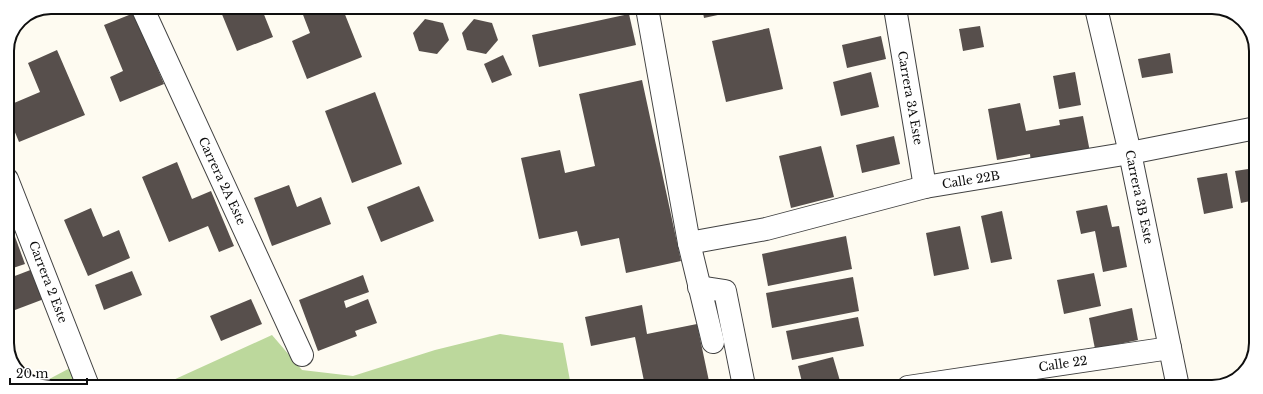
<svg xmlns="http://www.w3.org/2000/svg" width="1263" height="394" viewBox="0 0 1263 394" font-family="'Libre Baskerville',serif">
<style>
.forest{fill:#bcd89c}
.building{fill:#574f4c}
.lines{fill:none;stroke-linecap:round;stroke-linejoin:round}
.minor-casing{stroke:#424242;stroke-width:24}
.minor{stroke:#fff;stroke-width:22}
.labels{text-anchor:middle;stroke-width:4;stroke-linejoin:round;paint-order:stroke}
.street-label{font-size:12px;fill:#0f0f0f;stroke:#fff}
.rim{fill:none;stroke:#0f0f0f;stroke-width:2}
</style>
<rect width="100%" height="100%" fill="#fefbf1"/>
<g class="forest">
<path d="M 500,334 L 563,343 L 571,386 L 160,386 L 272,335 L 302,370 L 353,376 L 435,350 Z"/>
<path d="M 70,368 L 77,386 L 38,385 Z"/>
</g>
<g class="building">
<path d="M 219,7 L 261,7 L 273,37 L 237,51 Z"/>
<path d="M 300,7 L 342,7 L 362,57 L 307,79 L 292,41 L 310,33 Z"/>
<path d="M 425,7 L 449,8 L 444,13 L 426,10 Z"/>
<path d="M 575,8 L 597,8 L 576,13 Z"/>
<path d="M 702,8 L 745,8 L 745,9 L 704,18 Z"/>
<path d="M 134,13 L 164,84 L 120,102 L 110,77 L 123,71 L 104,25 Z"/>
<path d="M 629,14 L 636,45 L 539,67 L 532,35 Z"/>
<path d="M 425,19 L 443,23 L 449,40 L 437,54 L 419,51 L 413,33 Z"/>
<path d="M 474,19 L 492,23 L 498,40 L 486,54 L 467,50 L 462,33 Z"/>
<path d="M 980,26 L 984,47 L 963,51 L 959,29 Z"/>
<path d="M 769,28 L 783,89 L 726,102 L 712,41 Z"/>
<path d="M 881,36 L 886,59 L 847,68 L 842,45 Z"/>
<path d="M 57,50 L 85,115 L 19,142 L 7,113 L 7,106 L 40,92 L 28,63 Z"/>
<path d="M 1170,53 L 1173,73 L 1142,78 L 1138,59 Z"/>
<path d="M 503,55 L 512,75 L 492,83 L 484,64 Z"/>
<path d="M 871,72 L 879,107 L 841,116 L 833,82 Z"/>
<path d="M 1075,72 L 1081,105 L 1059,109 L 1053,76 Z"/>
<path d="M 642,80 L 681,261 L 626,273 L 619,238 L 581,246 L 577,231 L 539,239 L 521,158 L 560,150 L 565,173 L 595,166 L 579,94 Z"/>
<path d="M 375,92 L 402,164 L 352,183 L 325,111 Z"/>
<path d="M 1020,103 L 1026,131 L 1060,125 L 1059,120 L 1083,116 L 1090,152 L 1031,163 L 1030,154 L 997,160 L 988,109 Z"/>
<path d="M 894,136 L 900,164 L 862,173 L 856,145 Z"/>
<path d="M 821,146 L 834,197 L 791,208 L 779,156 Z"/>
<path d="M 177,162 L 192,199 L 211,191 L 234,246 L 219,252 L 208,226 L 169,242 L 142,177 Z"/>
<path d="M 1255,168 L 1255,200 L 1241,203 L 1235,171 Z"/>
<path d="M 1227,173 L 1233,208 L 1204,214 L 1197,178 Z"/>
<path d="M 289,185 L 297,207 L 321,197 L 331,224 L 272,246 L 254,198 Z"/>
<path d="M 419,186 L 434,221 L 381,242 L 367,207 Z"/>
<path d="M 1107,205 L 1112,227 L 1119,226 L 1127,267 L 1103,272 L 1095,231 L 1081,234 L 1076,211 Z"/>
<path d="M 91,208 L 103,237 L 119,230 L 130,258 L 88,276 L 64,220 Z"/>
<path d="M 1002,211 L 1012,259 L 991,263 L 981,216 Z"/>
<path d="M 960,226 L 969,269 L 934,276 L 926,233 Z"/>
<path d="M 14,234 L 25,264 L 7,270 L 7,237 Z"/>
<path d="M 846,236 L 852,269 L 768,286 L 762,254 Z"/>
<path d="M 33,269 L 44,299 L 7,313 L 7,279 Z"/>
<path d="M 132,271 L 142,295 L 104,310 L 95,285 Z"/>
<path d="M 1094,273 L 1101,306 L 1064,314 L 1057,280 Z"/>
<path d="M 363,275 L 369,292 L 344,301 L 346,308 L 368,299 L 377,323 L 355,331 L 357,336 L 318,351 L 299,300 Z"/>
<path d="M 853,277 L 859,311 L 772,328 L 766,293 Z"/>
<path d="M 251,299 L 262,324 L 221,341 L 210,316 Z"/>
<path d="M 642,305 L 647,334 L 697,324 L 710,386 L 645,386 L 635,337 L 591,346 L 585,317 Z"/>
<path d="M 1132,308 L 1138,340 L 1095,349 L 1089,318 Z"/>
<path d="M 858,317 L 864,346 L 792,360 L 786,331 Z"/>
<path d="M 833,357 L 840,381 L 820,386 L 803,386 L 798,366 Z"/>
<path d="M 616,380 L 617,386 L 599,386 L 599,383 Z"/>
</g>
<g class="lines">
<defs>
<g id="minor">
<path d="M 142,7 L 302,355"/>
<path d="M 647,8 L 689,243 L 713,342"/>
<path d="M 895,8 L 925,187"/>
<path d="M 1096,8 L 1130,153 L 1178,387"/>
<path d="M 7,179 L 88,386"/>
<path d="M 689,243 L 766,229 L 925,187 L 1130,153 L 1256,128"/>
<path d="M 699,287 L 725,291 L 744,386"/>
<path d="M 908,387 L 1170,348"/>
</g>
</defs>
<use href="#minor" class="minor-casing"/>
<use href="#minor" class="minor"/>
</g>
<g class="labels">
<g class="street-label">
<text transform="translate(910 98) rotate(80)" y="4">Carrera 3A Este</text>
<text transform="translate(971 180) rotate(-9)" y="4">Calle 22B</text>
<text transform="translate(222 181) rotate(65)" y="4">Carrera 2A Este</text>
<text transform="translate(1139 197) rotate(78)" y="4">Carrera 3B Este</text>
<text transform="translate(48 282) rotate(69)" y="4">Carrera 2 Este</text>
<text transform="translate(1063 364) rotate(-8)" y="4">Calle 22</text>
</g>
</g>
<path d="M0 0H1263V394H0ZM51 14H1212A37 37 0 0 1 1249 51V343A37 37 0 0 1 1212 380H51A37 37 0 0 1 14 343V51A37 37 0 0 1 51 14Z" fill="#fff" fill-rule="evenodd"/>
<path class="rim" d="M51 14H1212A37 37 0 0 1 1249 51V343A37 37 0 0 1 1212 380H51A37 37 0 0 1 14 343V51A37 37 0 0 1 51 14Z"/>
<path d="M10 378v6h77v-6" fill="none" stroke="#0f0f0f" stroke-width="2"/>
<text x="16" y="378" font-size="12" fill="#0f0f0f" stroke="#ffffff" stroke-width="3" paint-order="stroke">20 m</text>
</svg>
